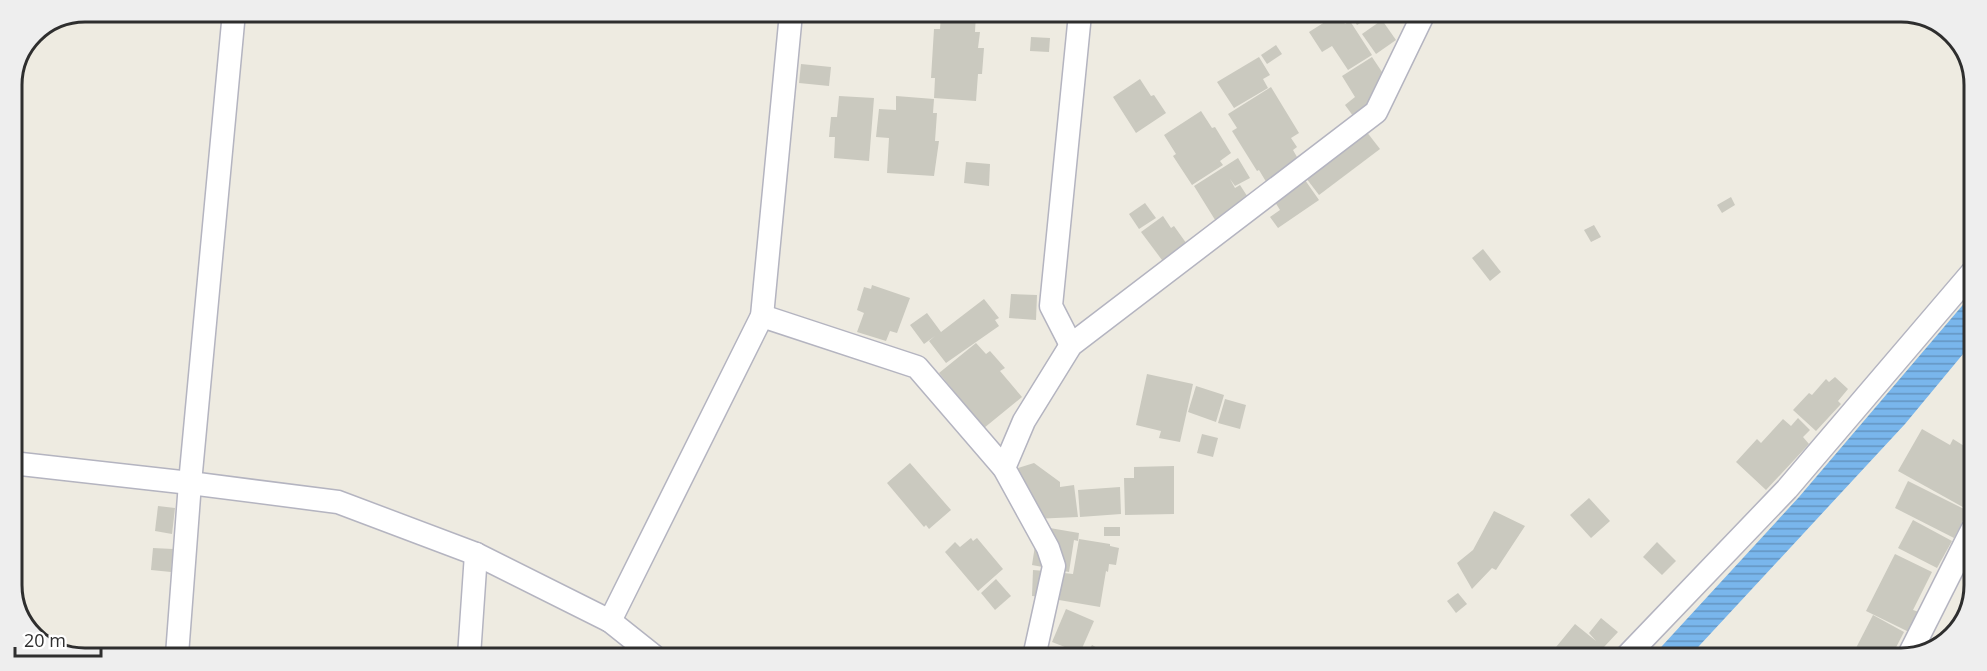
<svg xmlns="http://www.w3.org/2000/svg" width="1987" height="671" viewBox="0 0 1987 671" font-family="'Open Sans',sans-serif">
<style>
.water{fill:url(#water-rules)}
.building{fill:#cac9bf}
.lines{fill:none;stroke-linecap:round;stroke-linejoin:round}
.street-casing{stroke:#b4b4c0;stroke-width:25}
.street{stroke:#fff;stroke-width:22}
.rim{fill:none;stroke:#2e2e2e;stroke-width:3}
</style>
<defs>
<pattern id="water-rules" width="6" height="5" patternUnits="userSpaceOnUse" patternTransform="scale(1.5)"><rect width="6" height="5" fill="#79b6ec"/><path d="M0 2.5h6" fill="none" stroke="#6494c0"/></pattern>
</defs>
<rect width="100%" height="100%" fill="#eeebe1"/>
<path class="water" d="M 1973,293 L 1973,342 L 1905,424 L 1687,659 L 1651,658 L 1799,497 Z"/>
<g class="building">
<path d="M 941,14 L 976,14 L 975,32 L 980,32 L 978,48 L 984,48 L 982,74 L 978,74 L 976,101 L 934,98 L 935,78 L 931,78 L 934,29 L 940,29 Z"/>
<path d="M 1336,15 L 1339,15 L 1345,24 L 1350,21 L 1372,55 L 1348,70 L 1332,46 L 1322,52 L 1309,32 Z"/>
<path d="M 1351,15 L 1373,15 L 1357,25 Z"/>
<path d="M 1382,20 L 1396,40 L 1376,54 L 1362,34 Z"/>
<path d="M 1031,37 L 1050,38 L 1049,52 L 1030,51 Z"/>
<path d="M 1276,45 L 1282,54 L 1267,64 L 1261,55 Z"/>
<path d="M 1259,57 L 1270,75 L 1263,79 L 1268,88 L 1234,108 L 1217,82 Z"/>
<path d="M 1372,57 L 1386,78 L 1364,113 L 1356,120 L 1345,105 L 1355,97 L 1342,76 Z"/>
<path d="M 801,64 L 831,67 L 829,86 L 799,83 Z"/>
<path d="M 1140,79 L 1151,96 L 1154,95 L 1166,113 L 1136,133 L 1113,97 Z"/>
<path d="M 1271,87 L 1299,133 L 1291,138 L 1297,147 L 1293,150 L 1301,164 L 1268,185 L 1259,170 L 1257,171 L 1232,131 L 1237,128 L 1228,114 Z"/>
<path d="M 839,96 L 874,98 L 869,161 L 834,158 L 835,137 L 829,137 L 831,117 L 837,117 Z"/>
<path d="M 896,96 L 934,99 L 933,113 L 937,113 L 935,141 L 939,141 L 934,176 L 887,173 L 889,138 L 876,137 L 879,109 L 896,110 Z"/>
<path d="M 1201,111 L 1212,128 L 1215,127 L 1231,153 L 1220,161 L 1223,165 L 1192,185 L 1173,156 L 1176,154 L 1164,135 Z"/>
<path d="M 1366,131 L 1380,149 L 1319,195 L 1306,178 Z"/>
<path d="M 1238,158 L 1250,178 L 1235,186 L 1230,179 L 1235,188 L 1240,185 L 1251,202 L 1217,223 L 1194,186 Z"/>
<path d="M 966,162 L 990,164 L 989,186 L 964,183 Z"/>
<path d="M 1305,180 L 1319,200 L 1278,228 L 1270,217 L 1280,210 L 1275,202 Z"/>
<path d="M 1731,197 L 1735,205 L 1722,213 L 1717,205 Z"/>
<path d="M 1145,203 L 1156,218 L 1139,229 L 1129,214 Z"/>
<path d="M 1163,216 L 1171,228 L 1174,226 L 1189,247 L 1165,264 L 1141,232 Z"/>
<path d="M 1594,225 L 1601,237 L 1591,242 L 1584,230 Z"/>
<path d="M 1483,249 L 1501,272 L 1490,281 L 1472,258 Z"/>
<path d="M 872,285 L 910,298 L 897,333 L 890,331 L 886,341 L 857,332 L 864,313 L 857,310 L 864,287 L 871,289 Z"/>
<path d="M 1011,294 L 1037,295 L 1036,320 L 1009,318 Z"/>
<path d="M 984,299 L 999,318 L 995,320 L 999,326 L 946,363 L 929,341 L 935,336 L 924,344 L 910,325 L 927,313 L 941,332 Z"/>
<path d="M 976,343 L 986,354 L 990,351 L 1005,368 L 1000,371 L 1022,397 L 984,428 L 939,373 Z"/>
<path d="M 1147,374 L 1193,384 L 1180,442 L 1159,438 L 1161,431 L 1136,425 Z"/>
<path d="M 1835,377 L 1848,389 L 1838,401 L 1841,404 L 1816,431 L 1793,410 L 1809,393 L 1812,395 L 1826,379 L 1829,382 Z"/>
<path d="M 1196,386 L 1224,395 L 1216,422 L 1188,412 Z"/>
<path d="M 1225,399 L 1246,405 L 1240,429 L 1218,423 Z"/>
<path d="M 1798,418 L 1810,430 L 1803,437 L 1809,444 L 1766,490 L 1736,462 L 1757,439 L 1761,443 L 1783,419 L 1791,426 Z"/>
<path d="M 1922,429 L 1950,445 L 1953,439 L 1969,449 L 1967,453 L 1972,456 L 1972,507 L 1970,511 L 1898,471 Z"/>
<path d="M 1202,434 L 1218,438 L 1213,457 L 1197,453 Z"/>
<path d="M 910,463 L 951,510 L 929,529 L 926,525 L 924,527 L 887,483 Z"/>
<path d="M 1034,463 L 1060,482 L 1060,487 L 1074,485 L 1078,517 L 1033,519 L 1029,516 L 1018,468 Z"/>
<path d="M 1174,466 L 1174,514 L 1125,515 L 1124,478 L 1134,478 L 1134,467 Z"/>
<path d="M 1908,481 L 1968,511 L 1954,538 L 1895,508 Z"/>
<path d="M 1120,487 L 1121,514 L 1080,517 L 1078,490 Z"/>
<path d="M 1589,498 L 1610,521 L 1591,538 L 1570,515 Z"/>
<path d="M 158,506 L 175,508 L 172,534 L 155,531 Z"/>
<path d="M 1494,511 L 1525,526 L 1496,570 L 1492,568 L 1472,589 L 1457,563 L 1473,550 Z"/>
<path d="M 1913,520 L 1952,541 L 1937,568 L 1898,548 Z"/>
<path d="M 1038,526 L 1079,533 L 1078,541 L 1074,540 L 1069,572 L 1032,565 Z"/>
<rect x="1104" y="527" width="16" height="9"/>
<path d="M 971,538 L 973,541 L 977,538 L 1003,569 L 978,591 L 945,552 L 955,542 L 960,547 Z"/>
<path d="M 1079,539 L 1110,544 L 1110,546 L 1119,548 L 1116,565 L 1109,564 L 1108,572 L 1106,571 L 1100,607 L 1059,600 L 1064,573 L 1073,574 Z"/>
<path d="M 1657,542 L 1676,561 L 1662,575 L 1643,557 Z"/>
<path d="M 153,548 L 173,549 L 171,572 L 151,570 Z"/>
<path d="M 1895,554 L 1932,572 L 1913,610 L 1919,612 L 1909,632 L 1866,611 Z"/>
<path d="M 1033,570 L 1056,572 L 1054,598 L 1032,596 Z"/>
<path d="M 996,579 L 1011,596 L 995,610 L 981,593 Z"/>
<path d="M 1458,593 L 1467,604 L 1456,613 L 1447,601 Z"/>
<path d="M 1967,603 L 1971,605 L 1971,609 L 1951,638 Z"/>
<path d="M 1066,609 L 1094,621 L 1080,653 L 1052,642 Z"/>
<path d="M 1873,615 L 1904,632 L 1890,659 L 1876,659 L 1856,648 Z"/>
<path d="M 1601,618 L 1618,632 L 1604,647 L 1606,649 L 1599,658 L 1547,658 L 1575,624 L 1596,641 L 1589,633 Z"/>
<path d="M 1092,645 L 1113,657 L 1085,657 Z"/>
</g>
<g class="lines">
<defs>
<g id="street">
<path d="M 762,316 L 917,367 L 1004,468 L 1048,548 L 1054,566 L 1034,657"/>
<path d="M 1071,345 L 1051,306 L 1080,14"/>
<path d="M 12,463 L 190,483 L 338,502 L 476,554 L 610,621 L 654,656"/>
<path d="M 1004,468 L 1024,421 L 1071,345 L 1376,112 L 1423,15"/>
<path d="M 610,621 L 762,316 L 791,13"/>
<path d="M 177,655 L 190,483 L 234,12"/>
<path d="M 469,656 L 476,554"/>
<path d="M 1908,657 L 1972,530"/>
<path d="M 1625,658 L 1787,489 L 1974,270"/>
</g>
</defs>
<use href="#street" class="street-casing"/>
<use href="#street" class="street"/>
</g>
<path d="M0 0H1987V671H0ZM85 22H1901A63 63 0 0 1 1964 85V585A63 63 0 0 1 1901 648H85A63 63 0 0 1 22 585V85A63 63 0 0 1 85 22Z" fill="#eee" fill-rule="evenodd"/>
<path class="rim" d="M85 22H1901A63 63 0 0 1 1964 85V585A63 63 0 0 1 1901 648H85A63 63 0 0 1 22 585V85A63 63 0 0 1 85 22Z"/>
<path d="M15 647v9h86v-9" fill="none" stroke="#2e2e2e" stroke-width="3"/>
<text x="24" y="647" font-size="18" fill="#2e2e2e" stroke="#ffffff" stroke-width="4.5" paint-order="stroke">20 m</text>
</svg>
